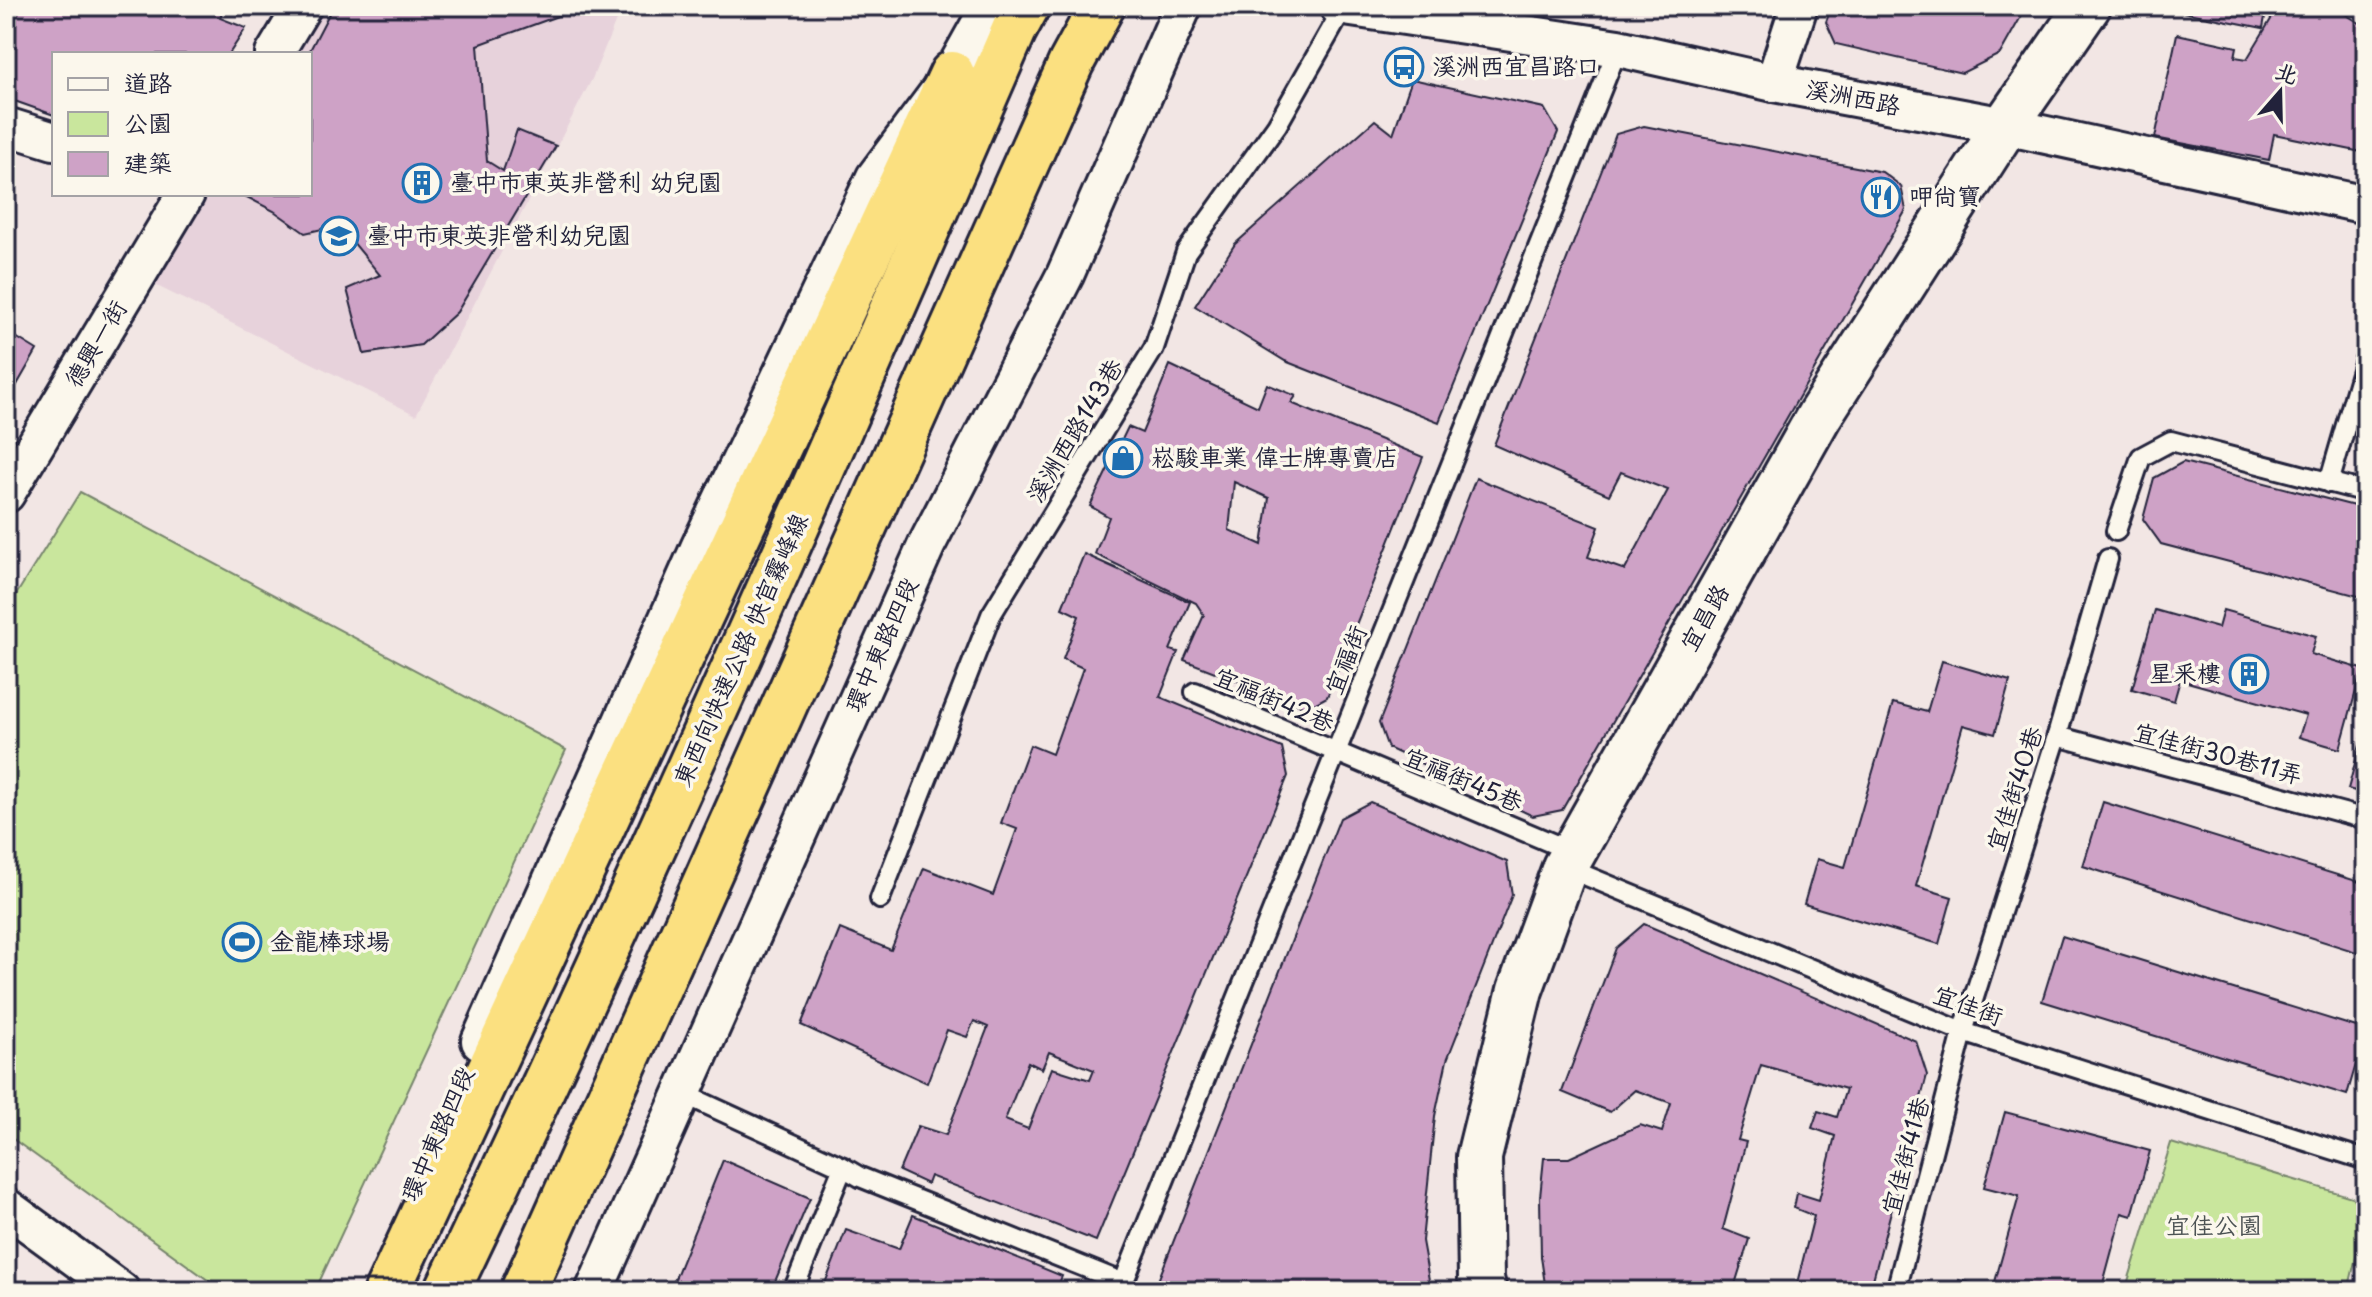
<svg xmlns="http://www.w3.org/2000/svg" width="2372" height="1297" viewBox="0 0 2372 1297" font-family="'Playpen Sans','LXGW WenKai TC',sans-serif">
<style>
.built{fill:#e7d2db}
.green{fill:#c9e69d;stroke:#76846c;stroke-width:2}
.building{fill:#cea2c6;stroke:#22223b;stroke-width:2;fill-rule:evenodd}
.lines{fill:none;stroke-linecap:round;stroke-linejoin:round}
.lane-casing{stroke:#22223b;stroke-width:24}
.street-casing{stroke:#22223b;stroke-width:42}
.secondary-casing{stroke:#22223b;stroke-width:50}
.highway-casing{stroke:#22223b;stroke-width:50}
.lane{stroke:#fbf7ec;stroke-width:18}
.street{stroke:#fbf7ec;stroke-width:36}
.secondary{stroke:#fbf7ec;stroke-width:44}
.highway{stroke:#fbe080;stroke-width:44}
.labels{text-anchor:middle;stroke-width:7;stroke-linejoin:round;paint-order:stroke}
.poi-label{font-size:24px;fill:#22223b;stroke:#fbf7ec;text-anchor:start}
.street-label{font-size:24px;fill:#22223b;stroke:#fbf7ec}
.park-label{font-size:24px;fill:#4c5354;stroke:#fbf7ec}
</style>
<rect width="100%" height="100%" fill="#f2e6e4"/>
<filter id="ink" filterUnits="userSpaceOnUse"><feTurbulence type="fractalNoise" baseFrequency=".0125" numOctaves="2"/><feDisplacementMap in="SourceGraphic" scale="16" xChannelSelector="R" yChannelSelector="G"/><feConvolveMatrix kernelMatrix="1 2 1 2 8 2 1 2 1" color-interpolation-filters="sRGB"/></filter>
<g filter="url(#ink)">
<path class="built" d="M 318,6 L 622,6 L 592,79 L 416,415 L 141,278 L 195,194 L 310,194 L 310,54 L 287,54 Z"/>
<g class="green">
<path d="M 80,492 L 566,750 L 315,1291 L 223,1291 L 6,1134 L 6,611 Z"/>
<path d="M 2171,1143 L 2352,1197 L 2366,1215 L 2348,1291 L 2125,1291 Z"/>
</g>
<g class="building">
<path d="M 6,6 L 224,6 L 220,18 L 246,28 L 229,54 L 54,54 L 54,115 L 6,98 Z"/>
<path d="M 333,6 L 585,6 L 478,45 L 487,161 L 503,171 L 517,130 L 556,146 L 457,312 L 421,345 L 364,354 L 347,289 L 380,275 L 339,225 L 305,233 L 274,211 L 241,194 L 310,194 L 310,54 L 308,54 Z"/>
<path d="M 1646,6 L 1695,6 L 1692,16 Z"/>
<path d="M 1832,6 L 2027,6 L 2000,54 L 1962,73 L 1836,44 L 1826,22 Z"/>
<path d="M 2169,6 L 2267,6 L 2263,28 L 2168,9 Z"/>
<path d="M 2279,6 L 2332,6 L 2366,27 L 2366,153 L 2274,134 L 2269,160 L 2155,138 L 2177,34 L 2237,47 L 2235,57 L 2247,59 Z"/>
<path d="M 1412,79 L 1544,108 L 1558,132 L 1439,422 L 1285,361 L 1195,306 L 1235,244 L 1375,120 L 1393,134 Z"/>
<path d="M 1644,126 L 1882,172 L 1901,186 L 1906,210 L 1562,810 L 1533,816 L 1388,748 L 1379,723 L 1476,478 L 1599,527 L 1588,557 L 1625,570 L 1668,490 L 1621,472 L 1609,495 L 1494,445 L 1616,134 Z"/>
<path d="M 6,331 L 37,350 L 6,404 Z"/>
<path d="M 1170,365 L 1258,407 L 1267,384 L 1296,396 L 1291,403 L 1423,457 L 1327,697 L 1307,708 L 1184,660 L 1204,615 L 1196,603 L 1095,554 L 1109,517 L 1090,506 L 1128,427 L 1142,433 ZM 1234,482 L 1269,498 L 1262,545 L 1229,530 Z"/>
<path d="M 2183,462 L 2366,509 L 2366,598 L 2161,544 L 2143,519 L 2154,478 Z"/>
<path d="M 1084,554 L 1190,602 L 1170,650 L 1178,652 L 1160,697 L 1282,748 L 1288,776 L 1096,1241 L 930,1176 L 927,1184 L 899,1171 L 918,1126 L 946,1135 L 988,1027 L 974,1021 L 967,1037 L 947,1030 L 927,1083 L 801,1025 L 840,929 L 891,950 L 924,868 L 993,895 L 1017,829 L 1001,823 L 1030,745 L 1052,754 L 1083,668 L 1063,659 L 1079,616 L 1062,608 ZM 1049,1052 L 1094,1070 L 1090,1080 L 1052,1068 L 1028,1129 L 1005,1120 L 1028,1062 L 1042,1069 Z"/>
<path d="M 2155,610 L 2218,628 L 2223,610 L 2316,636 L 2311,654 L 2362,669 L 2340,749 L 2299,737 L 2306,715 L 2180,680 L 2174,701 L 2132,689 Z"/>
<path d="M 1942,661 L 2010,681 L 1995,734 L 1963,725 L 1916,886 L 1952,897 L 1939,944 L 1804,904 L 1817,859 L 1845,867 L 1893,703 L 1927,712 Z"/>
<path d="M 2366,723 L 2366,794 L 2348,789 Z"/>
<path d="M 1370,802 L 1507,862 L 1512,895 L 1447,1060 L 1435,1116 L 1422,1241 L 1431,1291 L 1154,1291 L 1340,818 Z"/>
<path d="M 2103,802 L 2366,884 L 2366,955 L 2083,866 Z"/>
<path d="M 1644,924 L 1916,1041 L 1927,1075 L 1870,1291 L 1795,1291 L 1814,1216 L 1794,1208 L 1797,1193 L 1819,1200 L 1835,1136 L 1812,1128 L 1818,1111 L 1837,1117 L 1846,1089 L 1761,1065 L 1738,1140 L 1746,1142 L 1723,1229 L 1749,1239 L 1733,1291 L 1546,1291 L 1541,1257 L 1540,1197 L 1544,1158 L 1569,1158 L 1640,1125 L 1662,1132 L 1671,1103 L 1635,1090 L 1610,1112 L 1562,1092 L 1616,948 Z"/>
<path d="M 2062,936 L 2366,1030 L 2347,1095 L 2042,1001 Z"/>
<path d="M 2005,1112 L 2150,1151 L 2132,1216 L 2122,1213 L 2101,1291 L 1956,1291 L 1959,1280 L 1993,1289 L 2019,1196 L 1984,1187 Z"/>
<path d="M 723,1160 L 810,1198 L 771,1291 L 670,1291 Z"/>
<path d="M 913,1215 L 1062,1276 L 1056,1291 L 822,1291 L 846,1230 L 899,1249 Z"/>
</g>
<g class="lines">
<defs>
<g id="lane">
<path d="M 2329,483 L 2366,356"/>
<path d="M 2116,531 L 2141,457 L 2171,441 L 2366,492"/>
<path d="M 1195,692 L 1573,852"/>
<path d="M 2057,736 L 2366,819"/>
<path d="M 1565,867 L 1963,1032 L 2366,1160"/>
<path d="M 880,899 L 991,615 L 1154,348 L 1186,252 L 1277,125 L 1344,7"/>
<path d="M 682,1093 L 843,1167"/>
<path d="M 793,1291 L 843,1167 L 860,1177 L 1124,1283"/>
<path d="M 1120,1291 L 1618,48"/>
<path d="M 1896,1291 L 1963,1032 L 2057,736 L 2108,559"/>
</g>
<g id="street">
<path d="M 1338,6 L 1618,48 L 1774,83 L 2005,126 L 2366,205"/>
<path d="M 274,54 L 303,6"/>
<path d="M 1774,83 L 1799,6"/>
<path d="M 6,126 L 54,141"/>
<path d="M 6,494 L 186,194"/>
<path d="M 480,1041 L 699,548 L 875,177 L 952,74 L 990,6"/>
<path d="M 6,1207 L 121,1291"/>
<path d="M 594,1291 L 927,544 L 1065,275 L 1183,6"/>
</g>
<path id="secondary" d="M 1484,1291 L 1481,1279 L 1479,1157 L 1520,990 L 1565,867 L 1819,416 L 2005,126 L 2088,6"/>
<g id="highway">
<path d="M 387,1291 L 952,74"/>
<path d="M 447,1291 C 646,875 830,453 1014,30 L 1027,6"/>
<path d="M 523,1291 L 1071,63 L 1102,6"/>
</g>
</defs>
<use href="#lane" class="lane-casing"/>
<use href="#street" class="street-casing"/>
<use href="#secondary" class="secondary-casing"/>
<use href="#highway" class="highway-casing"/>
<use href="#lane" class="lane"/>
<use href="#street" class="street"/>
<use href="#secondary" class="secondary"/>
<use href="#highway" class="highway"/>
</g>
</g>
<defs>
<symbol id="bus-ring" viewBox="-11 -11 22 22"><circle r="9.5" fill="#fbf7ec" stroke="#1f6fb2" stroke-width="1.5"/><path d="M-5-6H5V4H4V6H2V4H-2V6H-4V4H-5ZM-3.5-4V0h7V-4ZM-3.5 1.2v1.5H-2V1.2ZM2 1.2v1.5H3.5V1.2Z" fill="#1f6fb2"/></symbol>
<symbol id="building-ring" viewBox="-11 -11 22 22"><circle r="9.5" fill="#fbf7ec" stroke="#1f6fb2" stroke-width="1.5"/><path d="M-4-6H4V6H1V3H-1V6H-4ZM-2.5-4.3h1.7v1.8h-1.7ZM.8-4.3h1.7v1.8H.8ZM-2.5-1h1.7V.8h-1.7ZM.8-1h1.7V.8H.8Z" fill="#1f6fb2"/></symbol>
<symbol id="restaurant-ring" viewBox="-11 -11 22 22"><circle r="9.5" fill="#fbf7ec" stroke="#1f6fb2" stroke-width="1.5"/><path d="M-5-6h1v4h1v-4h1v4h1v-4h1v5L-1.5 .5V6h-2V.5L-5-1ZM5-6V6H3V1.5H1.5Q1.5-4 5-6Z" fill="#1f6fb2"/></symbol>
<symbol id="school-ring" viewBox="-11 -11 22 22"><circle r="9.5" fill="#fbf7ec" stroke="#1f6fb2" stroke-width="1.5"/><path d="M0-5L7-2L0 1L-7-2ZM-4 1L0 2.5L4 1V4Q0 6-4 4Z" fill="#1f6fb2"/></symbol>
<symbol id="shop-ring" viewBox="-11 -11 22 22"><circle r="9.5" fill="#fbf7ec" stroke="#1f6fb2" stroke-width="1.5"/><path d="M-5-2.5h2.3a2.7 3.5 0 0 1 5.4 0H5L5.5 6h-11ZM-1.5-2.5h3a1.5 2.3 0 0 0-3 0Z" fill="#1f6fb2"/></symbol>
<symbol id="stadium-ring" viewBox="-11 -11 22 22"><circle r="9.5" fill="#fbf7ec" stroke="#1f6fb2" stroke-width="1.5"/><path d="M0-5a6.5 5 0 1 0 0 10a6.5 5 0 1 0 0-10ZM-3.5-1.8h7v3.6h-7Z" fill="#1f6fb2"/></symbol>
</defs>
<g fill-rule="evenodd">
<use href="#bus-ring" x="1382" y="45" width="44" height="44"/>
<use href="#building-ring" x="400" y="161" width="44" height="44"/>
<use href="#restaurant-ring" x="1859" y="175" width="44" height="44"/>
<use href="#school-ring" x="317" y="214" width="44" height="44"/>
<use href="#shop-ring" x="1101" y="436" width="44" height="44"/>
<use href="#building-ring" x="2227" y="652" width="44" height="44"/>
<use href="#stadium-ring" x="220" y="920" width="44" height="44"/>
</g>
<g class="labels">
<g class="poi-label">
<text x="1432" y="75">溪洲西宜昌路口</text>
<text x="450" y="191">臺中市東英非營利 幼兒園</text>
<text x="1909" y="205">呷尚寶</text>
<text x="367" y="244">臺中市東英非營利幼兒園</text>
<text x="1151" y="466">崧駿車業 偉士牌專賣店</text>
<text x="2221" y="682" text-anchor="end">星釆樓</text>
<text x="270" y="950">金龍棒球場</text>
</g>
<g class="street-label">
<text transform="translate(1853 98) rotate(11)" y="8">溪洲西路</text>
<text transform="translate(96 344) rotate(-59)" y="8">德興一街</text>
<text transform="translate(1075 431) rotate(-59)" y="8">溪洲西路143巷</text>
<text transform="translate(1705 618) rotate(-60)" y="8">宜昌路</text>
<text transform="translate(882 645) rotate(-66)" y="8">環中東路四段</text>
<text transform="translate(741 650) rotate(-66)" y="8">東西向快速公路 快官霧峰線</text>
<text transform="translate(1346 660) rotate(-68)" y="8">宜福街</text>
<text transform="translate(1274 700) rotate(23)" y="8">宜福街42巷</text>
<text transform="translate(2218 754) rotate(15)" y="8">宜佳街30巷11弄</text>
<text transform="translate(1463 780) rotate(23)" y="8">宜福街45巷</text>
<text transform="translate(2015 789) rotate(-72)" y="8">宜佳街40巷</text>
<text transform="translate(1968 1006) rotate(20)" y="8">宜佳街</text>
<text transform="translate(438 1134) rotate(-66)" y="8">環中東路四段</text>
<text transform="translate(1906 1156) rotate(-75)" y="8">宜佳街41巷</text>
</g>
<g class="park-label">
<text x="2214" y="1234">宜佳公園</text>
</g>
</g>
<rect width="2372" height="1297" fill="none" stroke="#fbf7ec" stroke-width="32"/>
<rect x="16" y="16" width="2340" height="1265" fill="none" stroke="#22223b" stroke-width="3" filter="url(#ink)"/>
<rect x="52" y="52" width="260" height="144" fill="#fbf7ec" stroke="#a4a2a5" stroke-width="2"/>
<rect x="68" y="78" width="40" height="12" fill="#fbf7ec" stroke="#a4a2a5" stroke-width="2"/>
<text x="124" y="92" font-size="24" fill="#22223b">道路</text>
<rect x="68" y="112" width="40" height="24" fill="#c9e69d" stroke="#a4a2a5" stroke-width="2"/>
<text x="124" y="132" font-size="24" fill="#22223b">公園</text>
<rect x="68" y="152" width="40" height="24" fill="#cea2c6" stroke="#a4a2a5" stroke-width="2"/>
<text x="124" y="172" font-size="24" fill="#22223b">建築</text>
<g transform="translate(2280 92) rotate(20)" stroke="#fbf7ec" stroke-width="6" paint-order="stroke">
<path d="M0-6L14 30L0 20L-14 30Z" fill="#22223b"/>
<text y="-12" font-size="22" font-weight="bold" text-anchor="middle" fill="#22223b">北</text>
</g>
</svg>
